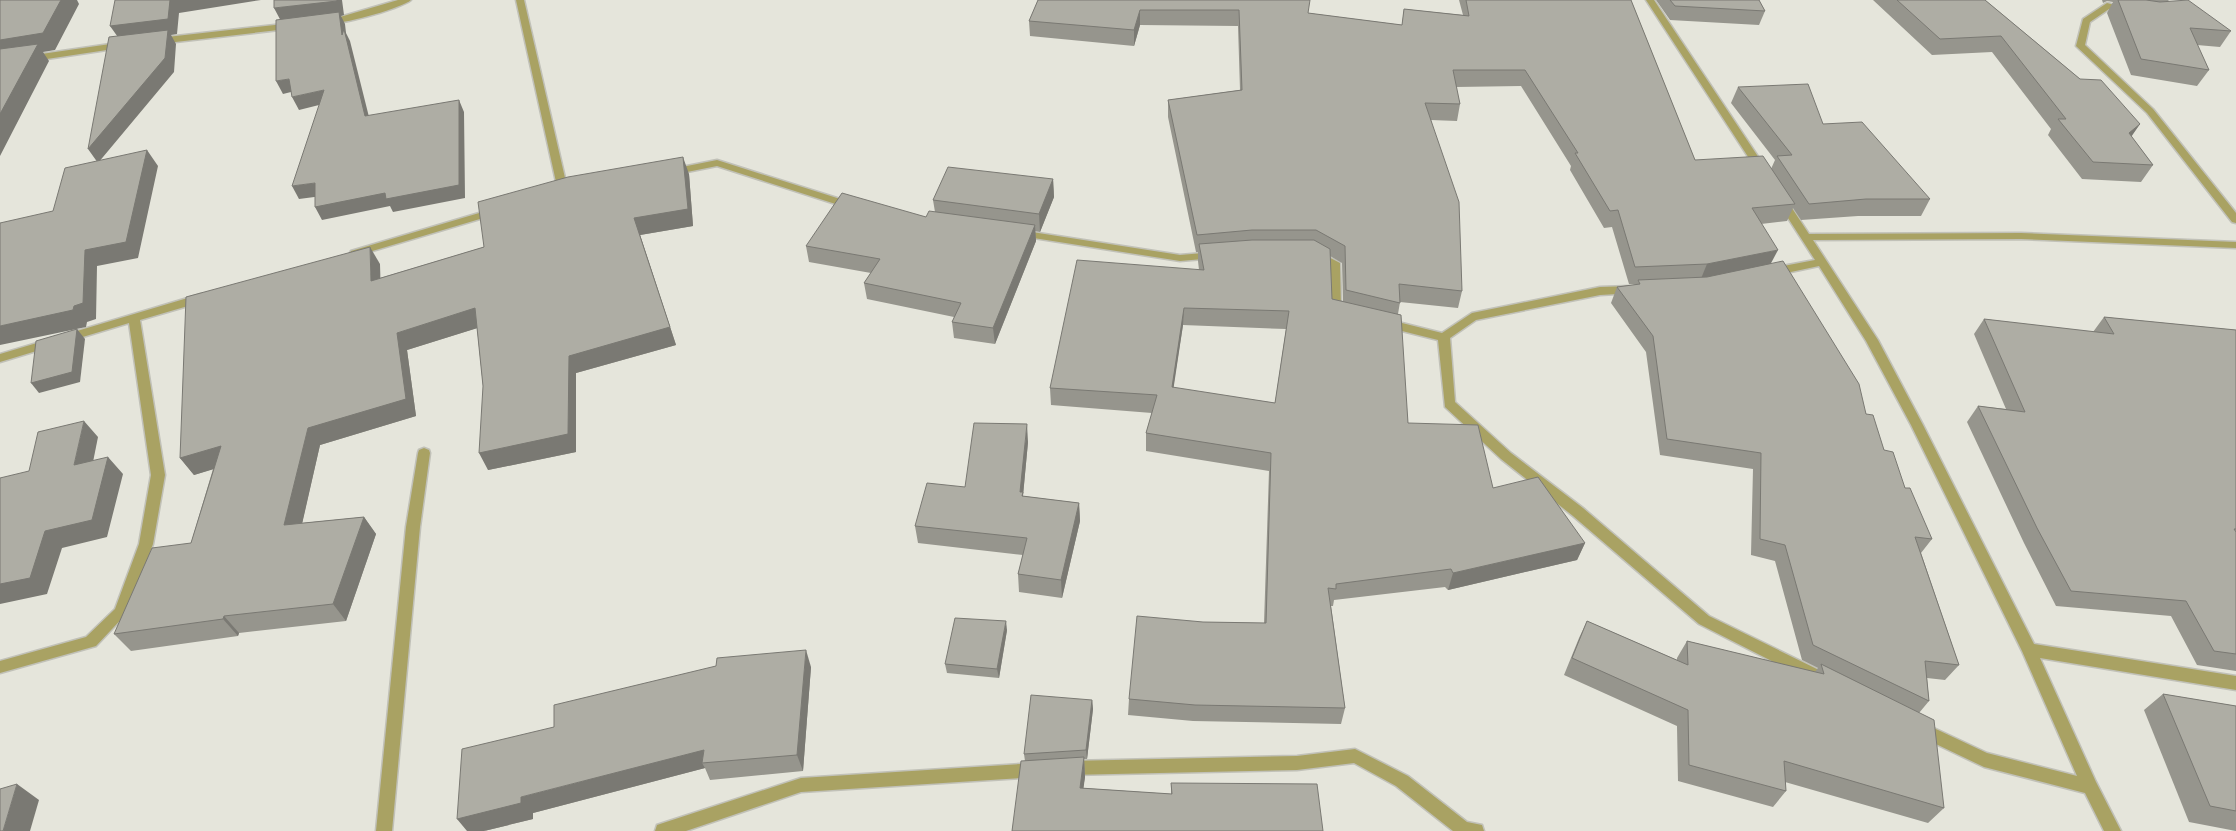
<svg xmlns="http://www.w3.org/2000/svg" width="2236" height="831" viewBox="0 0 2236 831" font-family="'Fira Sans',sans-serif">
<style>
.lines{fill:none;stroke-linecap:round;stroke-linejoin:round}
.minor-casing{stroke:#c1c1b8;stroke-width:3}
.minor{fill:#a9a263;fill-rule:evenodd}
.wall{fill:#96958d;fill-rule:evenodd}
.shaded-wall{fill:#7a7973}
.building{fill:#aeada4;stroke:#7a7973;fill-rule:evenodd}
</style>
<rect width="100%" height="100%" fill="#e5e5db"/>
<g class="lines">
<defs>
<g id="minor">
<path d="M 398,0 L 411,0 C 402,8 331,29 323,22 Z"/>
<path d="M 516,0 L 524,0 L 568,191 L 567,193 L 559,193 L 558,191 Z"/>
<path d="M 1646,0 L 1654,0 L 1767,170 L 1766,172 L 1758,172 Z"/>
<path d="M 2107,3 L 2130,9 L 2126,12 L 2109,9 L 2090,22 L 2085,45 L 2153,109 L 2236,213 L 2236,223 L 2232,222 L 2147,113 L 2076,46 L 2083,19 Z"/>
<path d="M 293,23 L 297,26 L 296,28 L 158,44 L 154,41 L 158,38 Z"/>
<path d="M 124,42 L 128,45 L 127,47 L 0,66 L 0,60 Z"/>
<path d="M 717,160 L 856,204 L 857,206 L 852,209 L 848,208 L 717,166 L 672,175 L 667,172 L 672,169 Z"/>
<path d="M 1782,198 L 1786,199 L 1809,234 L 2021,233 L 2236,242 L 2236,248 L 2021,239 L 1813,240 L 1878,340 L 1923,425 L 2034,644 L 2236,676 L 2236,690 L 2040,658 L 2096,782 L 2121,831 L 2104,831 L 2085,793 L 1984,767 L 1915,734 L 1913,729 L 1915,724 L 1921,722 L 1987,753 L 2077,776 L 2022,651 L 1911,425 L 1866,341 L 1819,266 L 1772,276 L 1766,272 L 1772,268 L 1815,260 L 1777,201 Z"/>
<path d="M 496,208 L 501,211 L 500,213 L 359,255 L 355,256 L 350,253 L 351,251 Z"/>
<path d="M 1019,230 L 1180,255 L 1215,252 L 1220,255 L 1215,258 L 1180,261 L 1015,235 L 1014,233 Z"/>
<path d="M 1317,251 L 1340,263 L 1341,309 L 1346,313 L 1344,316 L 1335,316 L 1329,312 L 1329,265 L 1312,254 L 1313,252 Z"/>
<path d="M 1631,286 L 1637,290 L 1635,293 L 1600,295 L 1476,320 L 1450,338 L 1455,402 L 1511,453 L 1583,508 L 1709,616 L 1821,671 L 1824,676 L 1821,681 L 1816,683 L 1811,681 L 1699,624 L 1573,516 L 1501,459 L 1445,407 L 1438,340 L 1382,326 L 1380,323 L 1386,319 L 1442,333 L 1472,313 L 1600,287 Z"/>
<path d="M 201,294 L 207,298 L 205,301 L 140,320 L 165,475 L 153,544 L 128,612 L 96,646 L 0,673 L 0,661 L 86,637 L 115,609 L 139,544 L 151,475 L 129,323 L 0,362 L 0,354 Z"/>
<path d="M 424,448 L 429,450 L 430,453 L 420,527 L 392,831 L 376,831 L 406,527 L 418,453 L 419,450 Z"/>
<path d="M 1355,749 L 1408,776 L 1467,822 L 1482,825 L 1484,831 L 1453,831 L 1396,786 L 1354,763 L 1297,770 L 1069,775 L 1063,773 L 1061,768 L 1063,763 L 1069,761 L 1297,756 Z"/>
<path d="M 1037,763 L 1043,765 L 1045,770 L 1043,775 L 1037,777 L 801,792 L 686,831 L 655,831 L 657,825 L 663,823 L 801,778 Z"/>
</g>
</defs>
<use href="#minor" class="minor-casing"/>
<use href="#minor" class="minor"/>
</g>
<g class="wall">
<path d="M 1038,0 L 1308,13 L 1402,25 L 1404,9 L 1463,15 L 1459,0 L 1631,0 L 1695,160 L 1771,169 L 1775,160 L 1731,103 L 1738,87 L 1823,124 L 1930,199 L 1921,216 L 1858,216 L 1801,220 L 1793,208 L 1787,221 L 1761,224 L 1771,264 L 1866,414 L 1884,450 L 1905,488 L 1932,539 L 1921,553 L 1959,665 L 1945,680 L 1927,678 L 1929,701 L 1919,713 L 1944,808 L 1928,823 L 1785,782 L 1786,791 L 1773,807 L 1678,781 L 1677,726 L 1564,675 L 1579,638 L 1587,621 L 1677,660 L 1677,658 L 1687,641 L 1815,672 L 1818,668 L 1802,660 L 1775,561 L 1751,555 L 1753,469 L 1660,455 L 1646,352 L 1611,303 L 1617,287 L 1637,284 L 1629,284 L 1612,227 L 1604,228 L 1570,170 L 1571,166 L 1521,86 L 1456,87 L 1460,104 L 1457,121 L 1431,120 L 1462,291 L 1458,308 L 1400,302 L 1398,314 L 1408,423 L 1493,488 L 1585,543 L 1577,560 L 1448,590 L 1445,587 L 1334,600 L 1333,606 L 1331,606 L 1345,708 L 1341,724 L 1193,721 L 1128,715 L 1129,699 L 1203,622 L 1264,623 L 1269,471 L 1146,451 L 1146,433 L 1152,413 L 1051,405 L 1050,388 L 1199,270 L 1198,261 L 1198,252 L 1196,252 L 1168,117 L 1168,100 L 1240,90 L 1238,26 L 1140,25 L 1134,46 L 1030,36 L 1029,21 ZM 1330,256 L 1342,263 L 1343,301 L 1332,299 ZM 1183,325 L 1286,329 L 1275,403 L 1173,388 Z"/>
<path d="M 1656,0 L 1759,0 L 1765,11 L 1759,25 L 1670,20 Z"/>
<path d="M 1873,0 L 1985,0 L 2080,79 L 2140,124 L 2131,136 L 2153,165 L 2141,182 L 2082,179 L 2048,135 L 2051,129 L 1992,52 L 1932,55 Z"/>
<path d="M 2102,0 L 2169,0 L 2168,1 L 2231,31 L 2220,47 L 2197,45 L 2209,70 L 2197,86 L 2131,75 L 2107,13 L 2113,2 L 2107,1 L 2103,3 Z"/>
<path d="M 689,174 L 693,226 L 640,235 L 676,345 L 576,373 L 576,452 L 488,470 L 483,386 L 477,328 L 407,350 L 416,416 L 320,445 L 302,523 L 364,517 L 376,534 L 346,621 L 239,633 L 238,636 L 131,651 L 114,634 L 191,543 L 213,469 L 194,475 L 180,458 L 380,264 L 380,278 L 484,247 Z"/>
<path d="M 1053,179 L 1054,197 L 1040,232 L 1035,231 L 1036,241 L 995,344 L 954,338 L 952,322 L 954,317 L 867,299 L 864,283 L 871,273 L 809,262 L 806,246 L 926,217 L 935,212 L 933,200 Z"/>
<path d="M 2104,317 L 2236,330 L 2236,671 L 2197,665 L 2171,616 L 2056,606 L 2024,543 L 1967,422 L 1978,406 L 2006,409 L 1974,334 L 1984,319 L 2093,332 Z"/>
<path d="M 1028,442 L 1023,496 L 1079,503 L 1080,521 L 1062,598 L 1019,592 L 1018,574 L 1023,555 L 918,543 L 915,526 L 965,487 Z"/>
<path d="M 1007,630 L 999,678 L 947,673 L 945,664 Z"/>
<path d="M 811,667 L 803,771 L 710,780 L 705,768 L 533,813 L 533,819 L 484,831 Z"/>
<path d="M 2163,694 L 2236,706 L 2236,831 L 2189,822 L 2144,710 Z"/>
<path d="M 1092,700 L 1093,709 L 1087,759 L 1084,759 L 1085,777 L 1083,788 L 1171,794 L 1171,783 L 1323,831 L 1012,831 L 1025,761 L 1024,754 Z"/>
</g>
<g class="shaded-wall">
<path d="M 61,0 L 77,0 L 79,4 L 55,50 L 43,52 L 49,61 L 0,156 L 0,40 Z"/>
<path d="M 170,0 L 261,0 L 179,13 L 177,34 L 171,35 L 176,44 L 174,72 L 98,163 L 88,149 L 120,40 L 110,26 Z"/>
<path d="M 337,0 L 342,0 L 344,15 L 341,16 L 345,24 L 346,33 L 350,41 L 372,129 L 282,23 L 274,8 Z"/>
<path d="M 1140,10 L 1140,25 L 1134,46 L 1134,30 Z"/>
<path d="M 289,79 L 295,91 L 283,94 L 276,81 Z"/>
<path d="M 324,90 L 331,102 L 299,110 L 292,97 Z"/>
<path d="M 459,100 L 464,112 L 465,198 L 393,212 L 390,206 L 322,220 L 315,207 Z"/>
<path d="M 2140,124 L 2129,140 L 2129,133 Z"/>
<path d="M 147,150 L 158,166 L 138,258 L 97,266 L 96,319 L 87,322 L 86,327 L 0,345 L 0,326 L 74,306 L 85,250 Z"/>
<path d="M 683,157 L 689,174 L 693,226 L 640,235 L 676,345 L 576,373 L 576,452 L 488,470 L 479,453 L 569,356 L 634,218 Z"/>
<path d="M 1053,179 L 1054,197 L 1040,232 L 1039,214 Z"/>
<path d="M 315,183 L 322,196 L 299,199 L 292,186 Z"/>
<path d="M 1035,225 L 1036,241 L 995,344 L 993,328 Z"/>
<path d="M 370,247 L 380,264 L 381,299 L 371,281 Z"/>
<path d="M 1778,250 L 1769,267 L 1700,281 L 1707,264 Z"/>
<path d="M 475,308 L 484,326 L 407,350 L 416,416 L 320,445 L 298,542 L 284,525 L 308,428 L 397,333 Z"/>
<path d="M 1184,308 L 1183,325 L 1171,405 L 1172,387 Z"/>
<path d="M 77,329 L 85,339 L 80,382 L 39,393 L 31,383 Z"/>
<path d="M 84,421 L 98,437 L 89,482 L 74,465 Z"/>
<path d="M 1027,424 L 1028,442 L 1023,495 L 1024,510 L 1020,492 Z"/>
<path d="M 221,446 L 234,463 L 194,475 L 180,458 Z"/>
<path d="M 108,457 L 123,474 L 107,537 L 62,548 L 47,594 L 0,604 L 0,584 Z"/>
<path d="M 1079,503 L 1080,521 L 1062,598 L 1061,580 Z"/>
<path d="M 364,517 L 376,534 L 346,621 L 333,604 Z"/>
<path d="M 1585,543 L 1577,560 L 1448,590 L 1453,573 Z"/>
<path d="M 224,616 L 239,633 L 238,636 L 223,619 Z"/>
<path d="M 1006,621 L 1007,630 L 999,678 L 997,669 Z"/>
<path d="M 806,650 L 811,667 L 803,771 L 797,755 Z"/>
<path d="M 1092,700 L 1093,709 L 1087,759 L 1086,750 Z"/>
<path d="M 704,750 L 702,763 L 705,768 L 533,813 L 533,819 L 484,831 L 467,831 L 457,819 L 521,797 Z"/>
<path d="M 1084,757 L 1085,777 L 1081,807 L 1080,788 Z"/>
<path d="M 17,784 L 39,800 L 30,831 L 3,831 Z"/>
</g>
<g class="building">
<path d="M 0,0 L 61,0 L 43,33 L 0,40 Z"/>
<path d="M 115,0 L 170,0 L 168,19 L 110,26 Z"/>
<path d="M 274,0 L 337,0 L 337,1 L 274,8 Z"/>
<path d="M 1038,0 L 1310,0 L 1308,13 L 1402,25 L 1404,9 L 1469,16 L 1466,0 L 1631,0 L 1695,160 L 1763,156 L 1795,204 L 1752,208 L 1778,250 L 1707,264 L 1635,267 L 1618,210 L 1610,211 L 1575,153 L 1578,153 L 1525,70 L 1453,70 L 1460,104 L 1425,103 L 1459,202 L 1462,291 L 1399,284 L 1400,303 L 1346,290 L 1345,246 L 1316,230 L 1252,230 L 1197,235 L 1168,100 L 1242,90 L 1239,10 L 1140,10 L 1134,30 L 1029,21 Z"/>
<path d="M 1670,0 L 1759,0 L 1765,11 L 1675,6 Z"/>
<path d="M 1897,0 L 1985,0 L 2080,79 L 2101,80 L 2140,124 L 2129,133 L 2153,165 L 2093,162 L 2058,119 L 2066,119 L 2001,36 L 1940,39 Z"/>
<path d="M 2118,0 L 2146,0 L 2160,2 L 2188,0 L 2231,31 L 2190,28 L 2209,70 L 2141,59 Z"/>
<path d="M 339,12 L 342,35 L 344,29 L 365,116 L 459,100 L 459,185 L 386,199 L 385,193 L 315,207 L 315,183 L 292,186 L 324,90 L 292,97 L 289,79 L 276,81 L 276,20 Z"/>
<path d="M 168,30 L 165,58 L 88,149 L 109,37 Z"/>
<path d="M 38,44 L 0,114 L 0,49 Z"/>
<path d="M 1808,84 L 1823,124 L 1862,122 L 1930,199 L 1866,199 L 1809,204 L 1777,156 L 1792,155 L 1738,87 Z"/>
<path d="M 147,150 L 126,242 L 85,250 L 83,303 L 74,306 L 73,310 L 0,326 L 0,223 L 53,211 L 65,168 Z"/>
<path d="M 683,157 L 688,209 L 634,218 L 670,327 L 569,356 L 568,434 L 479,453 L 483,386 L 475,308 L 397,333 L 406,399 L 308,428 L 284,525 L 364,517 L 333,604 L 224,616 L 223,619 L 114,634 L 152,548 L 191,543 L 221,446 L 180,458 L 186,297 L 370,247 L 371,281 L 484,247 L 478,202 L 568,177 Z"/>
<path d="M 948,167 L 1053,179 L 1039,214 L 933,200 Z"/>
<path d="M 842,193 L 926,217 L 929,211 L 1035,225 L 993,328 L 952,322 L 961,303 L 864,283 L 880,259 L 806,246 Z"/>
<path d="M 1252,240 L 1314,240 L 1330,249 L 1332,299 L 1401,315 L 1408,423 L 1478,425 L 1493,488 L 1538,477 L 1585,543 L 1453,573 L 1451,569 L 1336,584 L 1336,589 L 1328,588 L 1345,708 L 1195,705 L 1129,699 L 1137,616 L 1203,622 L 1266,623 L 1271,453 L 1146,433 L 1157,395 L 1050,388 L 1077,260 L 1204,270 L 1199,244 ZM 1184,308 L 1289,311 L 1275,403 L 1172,387 Z"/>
<path d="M 1783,261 L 1859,384 L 1866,414 L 1873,415 L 1884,450 L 1893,452 L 1905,488 L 1910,488 L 1932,539 L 1915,537 L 1959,665 L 1925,661 L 1929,701 L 1813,645 L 1785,545 L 1760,539 L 1761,453 L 1667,439 L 1653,336 L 1617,287 L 1640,284 L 1638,280 L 1707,277 Z"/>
<path d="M 2104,317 L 2236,330 L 2236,529 L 2234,529 L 2236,532 L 2236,654 L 2214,651 L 2186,601 L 2071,591 L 2037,528 L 1978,406 L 2025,412 L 1984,319 L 2114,334 Z"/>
<path d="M 77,329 L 72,372 L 31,383 L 36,341 Z"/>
<path d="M 84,421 L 74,465 L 108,457 L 92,520 L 45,531 L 30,578 L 0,584 L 0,478 L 29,471 L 38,432 Z"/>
<path d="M 974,423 L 1027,424 L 1020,492 L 1023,492 L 1022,496 L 1079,503 L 1061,580 L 1018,574 L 1027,538 L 915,526 L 927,483 L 965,487 Z"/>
<path d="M 955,618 L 1006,621 L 997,669 L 945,664 Z"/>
<path d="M 1587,621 L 1688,665 L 1687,641 L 1824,674 L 1821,664 L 1934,720 L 1944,808 L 1784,761 L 1786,791 L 1689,765 L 1688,710 L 1572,658 Z"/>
<path d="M 806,650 L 797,755 L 702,763 L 704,750 L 521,797 L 521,803 L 457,819 L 462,749 L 554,727 L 554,705 L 716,666 L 717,658 Z"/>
<path d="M 2163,694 L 2236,706 L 2236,811 L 2210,806 Z"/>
<path d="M 1031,695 L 1092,700 L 1086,750 L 1024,754 Z"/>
<path d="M 1084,757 L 1080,788 L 1172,794 L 1171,783 L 1317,784 L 1323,831 L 1012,831 L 1021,761 Z"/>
<path d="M 17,784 L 3,831 L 0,831 L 0,789 Z"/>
</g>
</svg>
